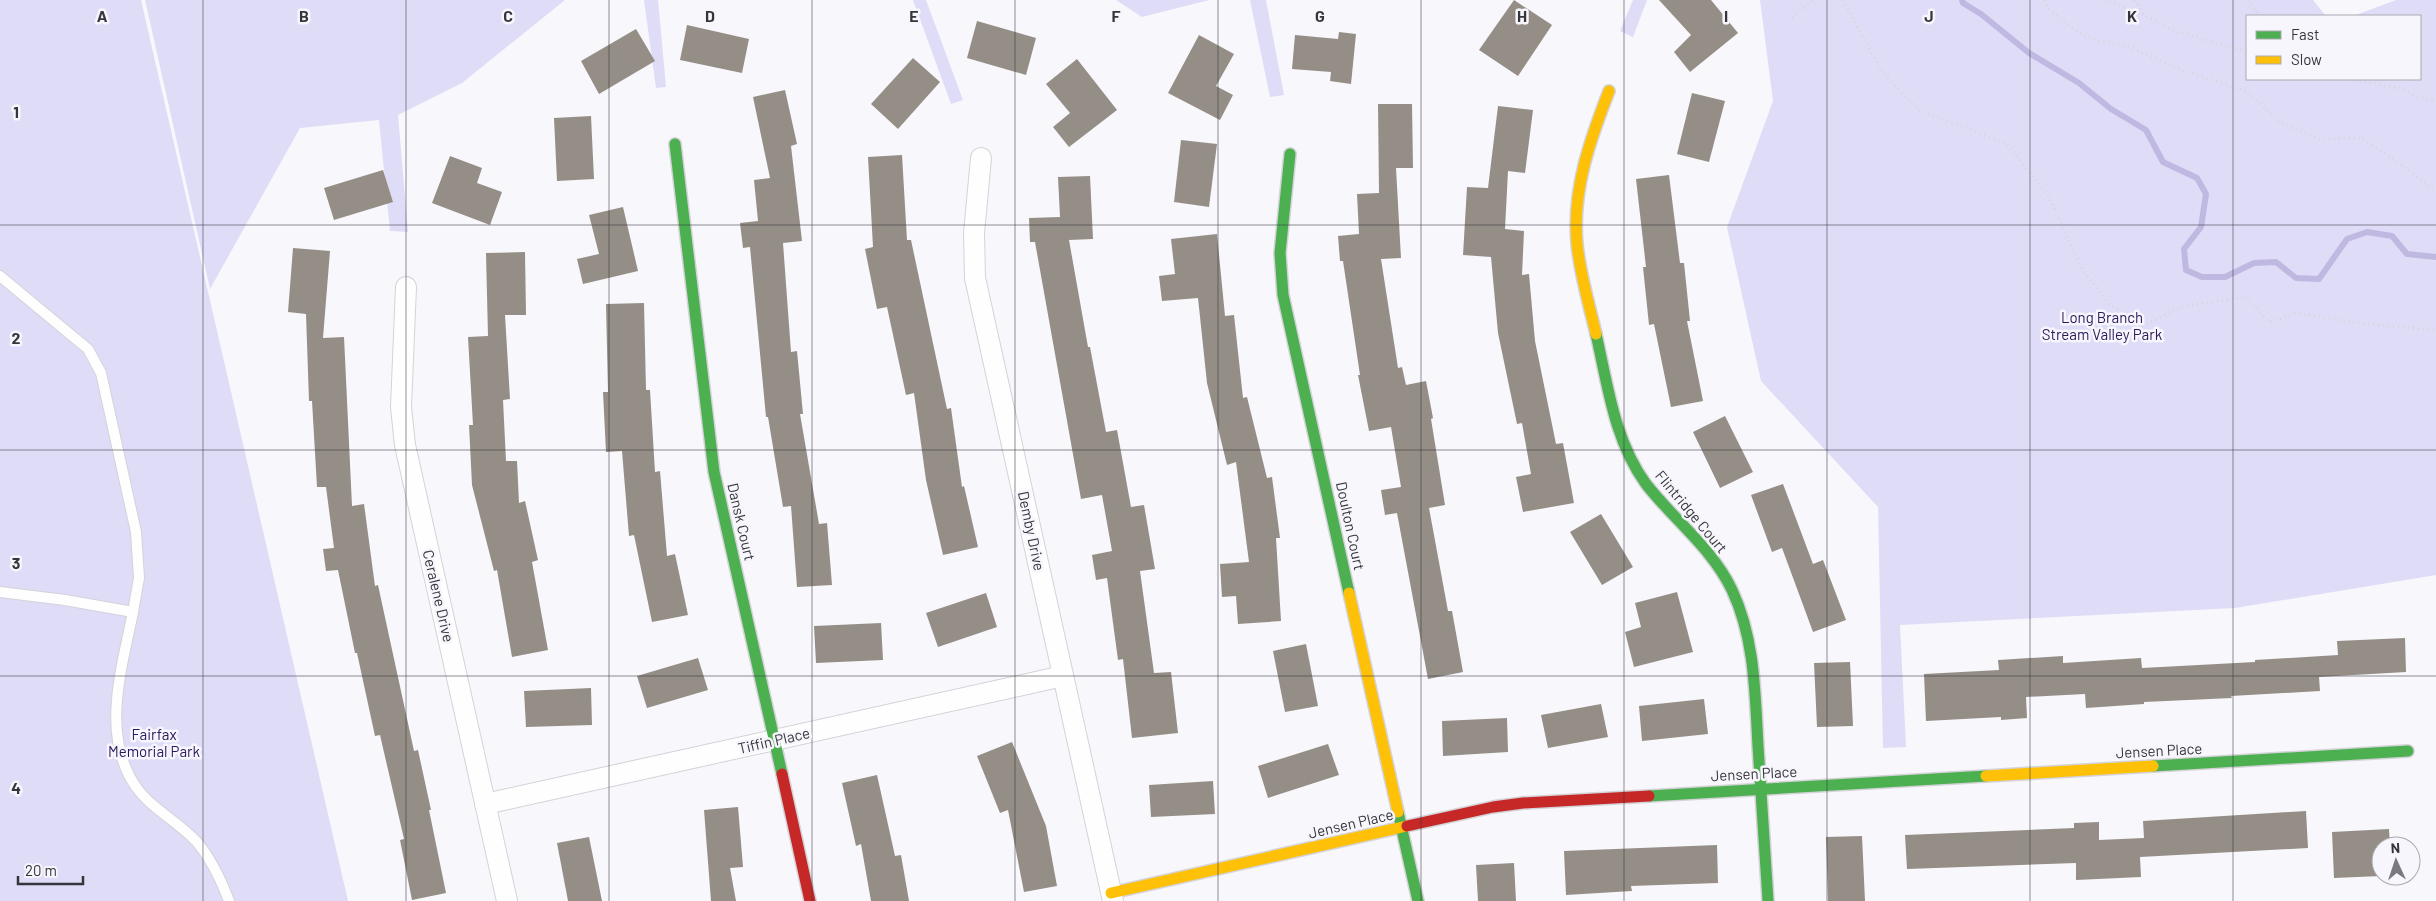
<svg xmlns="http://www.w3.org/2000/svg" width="2436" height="901" viewBox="0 0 2436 901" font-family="Barlow,sans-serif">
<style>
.green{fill:#dfdcf8}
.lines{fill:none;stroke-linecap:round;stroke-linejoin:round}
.stream{stroke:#bfb9e1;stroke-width:6}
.building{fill:#958e86}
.lane-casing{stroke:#d3d3d8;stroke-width:12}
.street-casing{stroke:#d3d3d8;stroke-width:22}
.fast-casing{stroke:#d3d3d8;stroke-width:14}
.slow-casing{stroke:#d3d3d8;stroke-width:14}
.jam-casing{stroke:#d3d3d8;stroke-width:14}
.path{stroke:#d6d6d9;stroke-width:3;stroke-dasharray:1 4;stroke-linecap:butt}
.lane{stroke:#fefeff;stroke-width:10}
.street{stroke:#fefeff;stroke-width:20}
.fast{stroke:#4caf50;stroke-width:11}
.slow{stroke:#ffc107;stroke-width:11}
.jam{stroke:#c62828;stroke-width:11}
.grid{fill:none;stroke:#35353b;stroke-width:1;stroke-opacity:0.55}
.labels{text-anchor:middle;stroke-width:5;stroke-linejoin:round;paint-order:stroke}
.park-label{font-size:15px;fill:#2b195a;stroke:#f7f6fd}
.street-label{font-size:15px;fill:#35353b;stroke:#f7f6fd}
.grid-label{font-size:16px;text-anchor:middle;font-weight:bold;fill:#35353b;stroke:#f7f6fd;stroke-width:5;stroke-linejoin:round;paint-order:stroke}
</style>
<rect width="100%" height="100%" fill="#f8f7fc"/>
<g class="green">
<path d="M 0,0 L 141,0 L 348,901 L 0,901 Z"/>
<path d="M 145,0 L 565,0 L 462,83 L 398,115 L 408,232 L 390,231 L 379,120 L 300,128 L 210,289 Z"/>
<path d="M 644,0 L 658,0 L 666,87 L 656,88 Z"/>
<path d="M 913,0 L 926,0 L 963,100 L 951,104 Z"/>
<path d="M 1116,0 L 1209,0 L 1142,17 Z"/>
<path d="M 1250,0 L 1266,0 L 1284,95 L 1270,97 Z"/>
<path d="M 1633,0 L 1647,0 L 1633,37 L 1620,31 Z"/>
<path d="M 1760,0 L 2313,0 L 2326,16 L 2247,16 L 2247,79 L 2420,79 L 2420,16 L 2353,16 L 2396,0 L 2436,0 L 2436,575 L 2235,608 L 1900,625 L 1906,747 L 1883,748 L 1878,507 L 1761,381 L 1727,227 L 1773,101 Z"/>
</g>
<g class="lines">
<path class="stream" d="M 1962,0 L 1963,3 L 1981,14 L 2029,53 L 2079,83 L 2111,109 L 2146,130 L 2163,162 L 2197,178 L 2206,194 L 2201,227 L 2184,249 L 2186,270 L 2202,277 L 2225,277 L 2254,263 L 2276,262 L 2296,278 L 2319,279 L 2347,239 L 2367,232 L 2392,236 L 2407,254 L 2436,257"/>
</g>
<g class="building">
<path d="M 1514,0 L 1552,25 L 1518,76 L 1479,50 Z"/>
<path d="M 1659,0 L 1711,0 L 1738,33 L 1690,72 L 1674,52 L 1691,35 Z"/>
<path d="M 977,21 L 1036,38 L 1026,75 L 967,58 Z"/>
<path d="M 687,25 L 749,39 L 742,73 L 680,60 Z"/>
<path d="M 636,29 L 655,61 L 599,94 L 581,61 Z"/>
<path d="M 1339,32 L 1356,34 L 1351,84 L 1330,81 L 1331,72 L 1292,69 L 1295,35 L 1338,39 Z"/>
<path d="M 1199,35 L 1234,54 L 1216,86 L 1233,95 L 1220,120 L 1168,93 Z"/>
<path d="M 913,58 L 940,82 L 898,129 L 871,104 Z"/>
<path d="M 1077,59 L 1117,110 L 1069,147 L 1053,127 L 1070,113 L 1046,84 Z"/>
<path d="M 785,90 L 797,144 L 791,146 L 802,241 L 783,243 L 791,352 L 797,351 L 803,414 L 800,414 L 819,524 L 827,523 L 832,585 L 797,587 L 791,506 L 783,507 L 768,417 L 766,417 L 750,247 L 743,248 L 740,223 L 758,221 L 754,180 L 770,178 L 753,97 Z"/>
<path d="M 1692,93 L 1725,101 L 1709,162 L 1677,154 Z"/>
<path d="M 1378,104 L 1412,104 L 1413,168 L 1396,168 L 1401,258 L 1381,259 L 1398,368 L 1402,367 L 1406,385 L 1426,381 L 1433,418 L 1431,419 L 1445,505 L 1429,508 L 1448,611 L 1452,611 L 1463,672 L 1428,679 L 1397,513 L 1385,515 L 1381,490 L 1401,487 L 1391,427 L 1369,431 L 1358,375 L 1360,375 L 1343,261 L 1340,261 L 1338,236 L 1359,234 L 1357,194 L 1379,193 Z"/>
<path d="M 1498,106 L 1533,110 L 1525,173 L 1508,171 L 1505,229 L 1524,231 L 1522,275 L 1529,274 L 1535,341 L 1556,444 L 1563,443 L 1574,503 L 1523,512 L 1516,477 L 1531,474 L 1522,423 L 1517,424 L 1498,333 L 1491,257 L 1463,255 L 1467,187 L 1488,188 Z"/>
<path d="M 591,116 L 594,179 L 557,181 L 554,118 Z"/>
<path d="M 1181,140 L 1217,144 L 1209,207 L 1174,202 Z"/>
<path d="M 902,155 L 907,240 L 911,240 L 947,409 L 951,408 L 962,487 L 964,486 L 978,547 L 943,555 L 926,480 L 914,393 L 906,395 L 887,307 L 877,309 L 865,249 L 873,247 L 868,157 Z"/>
<path d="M 450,156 L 482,168 L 477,183 L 502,192 L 490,225 L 432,203 Z"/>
<path d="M 383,170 L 393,202 L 334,220 L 324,188 Z"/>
<path d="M 1669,175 L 1680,263 L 1684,263 L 1690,321 L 1687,321 L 1703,401 L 1671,407 L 1654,324 L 1649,325 L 1643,267 L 1646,267 L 1636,179 Z"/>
<path d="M 1090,176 L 1093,239 L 1069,240 L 1088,347 L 1090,347 L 1106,432 L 1117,430 L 1131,507 L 1144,505 L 1155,569 L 1140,571 L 1154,673 L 1171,672 L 1178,733 L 1132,738 L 1123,659 L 1118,660 L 1107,578 L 1096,580 L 1092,555 L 1112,551 L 1102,495 L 1081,499 L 1035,242 L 1030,242 L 1029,218 L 1060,217 L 1058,177 Z"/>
<path d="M 623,207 L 638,271 L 583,284 L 577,259 L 599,254 L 589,215 Z"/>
<path d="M 1217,234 L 1225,316 L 1234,315 L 1243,398 L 1247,397 L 1267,478 L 1272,477 L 1280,538 L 1276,538 L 1281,621 L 1238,624 L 1236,596 L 1222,597 L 1220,564 L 1249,562 L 1236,462 L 1227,465 L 1207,383 L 1198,298 L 1162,301 L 1159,276 L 1175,274 L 1171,239 Z"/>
<path d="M 293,248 L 330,251 L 323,338 L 344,337 L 352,506 L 364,504 L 375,586 L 378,585 L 414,751 L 418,750 L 431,810 L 429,810 L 446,893 L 412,900 L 400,840 L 404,839 L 380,735 L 375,736 L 357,653 L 355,653 L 338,570 L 326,571 L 323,549 L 334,548 L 326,487 L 317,487 L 312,401 L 309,401 L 306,314 L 288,312 Z"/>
<path d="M 525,252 L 526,315 L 505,315 L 510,399 L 503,400 L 506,461 L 517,461 L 519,503 L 525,501 L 538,560 L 532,562 L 548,650 L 512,657 L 497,570 L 494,571 L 472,485 L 469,425 L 473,425 L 468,337 L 488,336 L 486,253 Z"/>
<path d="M 644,303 L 646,390 L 650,390 L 655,472 L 660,471 L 667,556 L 675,554 L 688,615 L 652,622 L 634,535 L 629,536 L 622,451 L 606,452 L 603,392 L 608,392 L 606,304 Z"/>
<path d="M 1725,416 L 1753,472 L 1720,488 L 1693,432 Z"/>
<path d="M 1783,484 L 1813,564 L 1823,560 L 1846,620 L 1813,632 L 1782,548 L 1772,552 L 1751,495 Z"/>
<path d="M 1601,514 L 1633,567 L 1602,585 L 1570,532 Z"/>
<path d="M 1677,592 L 1693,652 L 1634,667 L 1625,632 L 1641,627 L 1635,603 Z"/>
<path d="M 986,593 L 997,627 L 938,647 L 926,613 Z"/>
<path d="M 881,623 L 883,660 L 816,663 L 814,626 Z"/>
<path d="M 2405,638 L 2406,672 L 2319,677 L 2320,691 L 2231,696 L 2232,698 L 2144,702 L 2144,704 L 2086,708 L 2085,694 L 2026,697 L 2027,718 L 2001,720 L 2001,717 L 1926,721 L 1924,674 L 1999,670 L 1998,660 L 2063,656 L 2063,663 L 2141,658 L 2142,668 L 2255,662 L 2255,660 L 2338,655 L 2337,641 Z"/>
<path d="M 1306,644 L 1318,706 L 1285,712 L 1273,651 Z"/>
<path d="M 698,658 L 708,690 L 647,708 L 637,676 Z"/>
<path d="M 1850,662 L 1853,726 L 1817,727 L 1814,663 Z"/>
<path d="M 591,688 L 592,725 L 526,727 L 524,691 Z"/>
<path d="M 1704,699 L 1708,734 L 1642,741 L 1639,706 Z"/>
<path d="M 1601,704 L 1608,737 L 1548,748 L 1541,715 Z"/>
<path d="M 1507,718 L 1508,752 L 1443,756 L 1442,721 Z"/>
<path d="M 1012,742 L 1046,826 L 1057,886 L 1024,892 L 1008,810 L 1000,813 L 977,756 Z"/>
<path d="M 1328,744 L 1339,775 L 1268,798 L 1258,766 Z"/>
<path d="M 877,775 L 895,856 L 901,855 L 909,901 L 871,901 L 861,844 L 856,846 L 842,783 Z"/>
<path d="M 1213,781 L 1215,814 L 1151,817 L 1149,785 Z"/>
<path d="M 738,807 L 743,867 L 730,868 L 736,901 L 711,901 L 704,810 Z"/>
<path d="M 2306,811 L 2308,848 L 2140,857 L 2141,877 L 2076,880 L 2076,863 L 1907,869 L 1905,835 L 2074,828 L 2074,823 L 2099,822 L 2099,840 L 2144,838 L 2143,821 Z"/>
<path d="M 2389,829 L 2390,846 L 2381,846 L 2381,876 L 2334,878 L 2332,832 Z"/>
<path d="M 1862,836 L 1865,901 L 1828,901 L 1826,837 Z"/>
<path d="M 589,837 L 602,901 L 568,901 L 557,843 Z"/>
<path d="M 1717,845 L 1718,883 L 1631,886 L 1632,891 L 1566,895 L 1564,851 Z"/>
<path d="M 1514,863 L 1516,901 L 1478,901 L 1476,865 Z"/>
</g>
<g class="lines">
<defs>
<g id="lane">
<path d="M 0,276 L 88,349 L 101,373 L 136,532 L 139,578 L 133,612"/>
<path d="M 0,592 L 65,600 L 133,612 C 122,668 100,735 136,787 C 151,808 178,822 196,841 C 211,858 221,880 229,901"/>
</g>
<g id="street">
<path d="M 981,158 L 974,233 L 975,278 L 1113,901"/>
<path d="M 406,287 L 401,407 L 405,445 L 507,901"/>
<path d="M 485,804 L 1063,676"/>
</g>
<g id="fast">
<path d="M 675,144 L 714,472 L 782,774"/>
<path d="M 1290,154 L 1280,253 L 1283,295 L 1349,593"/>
<path d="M 1596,334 C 1608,386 1614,440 1646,484 C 1674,520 1712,548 1732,590 C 1755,639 1755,693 1758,746 C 1761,797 1765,849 1768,901"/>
<path d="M 2153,766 L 2408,751"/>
<path d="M 1649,796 L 1986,776"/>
<path d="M 1398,812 L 1418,901"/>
</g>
<g id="slow">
<path d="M 1596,334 C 1589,304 1580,274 1577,244 C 1572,190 1590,140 1609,91"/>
<path d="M 1349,593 L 1398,812"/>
<path d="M 1986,776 L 2153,766"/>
<path d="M 1111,893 L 1407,826"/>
</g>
<g id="jam">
<path d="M 782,774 L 810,901"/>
<path d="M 1407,826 L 1493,807 L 1523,803 L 1649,796"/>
</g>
</defs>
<use href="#lane" class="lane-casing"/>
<use href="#street" class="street-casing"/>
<use href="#fast" class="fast-casing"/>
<use href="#slow" class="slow-casing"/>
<use href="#jam" class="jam-casing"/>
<g class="path">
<path d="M 1843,0 L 1881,70 L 1918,110 L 2006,143 L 2049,197 L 2080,266 L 2109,304 L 2143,326 L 2183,306 L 2246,297 L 2269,322 L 2296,313 L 2366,324 L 2436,330"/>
<path d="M 2045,0 L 2047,8 L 2082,35 L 2099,41 L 2128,46 L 2174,67 L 2248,92 L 2280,123 L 2319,139 L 2361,138 L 2399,163 L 2436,192"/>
<path d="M 2105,0 L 2144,15"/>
<path d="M 2135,0 L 2144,15 L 2175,31 L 2247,52"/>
<path d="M 2248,0 L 2259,16"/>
<path d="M 1792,17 L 1814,0"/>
<path d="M 2350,79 L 2404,89 L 2415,96 L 2436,101"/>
</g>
<use href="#lane" class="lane"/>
<use href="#street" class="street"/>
<use href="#fast" class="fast"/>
<use href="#slow" class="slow"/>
<use href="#jam" class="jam"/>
</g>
<path class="grid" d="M 203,0 L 203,901M 406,0 L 406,901M 609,0 L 609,901M 812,0 L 812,901M 1015,0 L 1015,901M 1218,0 L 1218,901M 1421,0 L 1421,901M 1624,0 L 1624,901M 1827,0 L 1827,901M 2030,0 L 2030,901M 2233,0 L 2233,901M 0,225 L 2436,225M 0,450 L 2436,450M 0,676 L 2436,676"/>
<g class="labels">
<g class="park-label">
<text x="2102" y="323">Long Branch<tspan x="2102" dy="17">Stream Valley Park</tspan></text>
<text x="154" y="740">Fairfax<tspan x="154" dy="17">Memorial Park</tspan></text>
</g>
<g class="street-label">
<text transform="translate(1691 512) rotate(50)" y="5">Flintridge Court</text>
<text transform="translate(741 522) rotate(77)" y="5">Dansk Court</text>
<text transform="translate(1350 526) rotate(78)" y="5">Doulton Court</text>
<text transform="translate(1031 531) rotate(78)" y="5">Demby Drive</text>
<text transform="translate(438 596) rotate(77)" y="5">Ceralene Drive</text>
<text transform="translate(774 741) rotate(-13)" y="5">Tiffin Place</text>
<text transform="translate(2159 751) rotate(-3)" y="5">Jensen Place</text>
<text transform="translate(1754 774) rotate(-3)" y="5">Jensen Place</text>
<text transform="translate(1351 824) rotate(-13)" y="5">Jensen Place</text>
</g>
</g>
<g class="grid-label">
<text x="102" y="22">A</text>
<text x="304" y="22">B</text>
<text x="508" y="22">C</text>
<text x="710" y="22">D</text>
<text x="914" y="22">E</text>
<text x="1116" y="22">F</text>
<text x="1320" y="22">G</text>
<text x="1522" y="22">H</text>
<text x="1726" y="22">I</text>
<text x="1929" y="22">J</text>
<text x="2132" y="22">K</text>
<text x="16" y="118">1</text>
<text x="16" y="344">2</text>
<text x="16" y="569">3</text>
<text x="16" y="794">4</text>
</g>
<rect x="2246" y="15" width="175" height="65" fill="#f7f6fd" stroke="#a9a9af"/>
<rect x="2256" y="31" width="25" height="8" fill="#4caf50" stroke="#a9a9af"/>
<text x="2291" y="40" font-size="15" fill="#35353b">Fast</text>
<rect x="2256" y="56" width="25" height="8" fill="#ffc107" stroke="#a9a9af"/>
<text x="2291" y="65" font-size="15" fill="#35353b">Slow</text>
<g transform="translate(2396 861) rotate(357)"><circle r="24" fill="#f7f6fd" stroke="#a9a9af"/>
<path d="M0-4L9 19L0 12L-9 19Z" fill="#79797f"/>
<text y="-8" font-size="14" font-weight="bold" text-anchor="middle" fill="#35353b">N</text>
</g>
<path d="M18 876v8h65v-8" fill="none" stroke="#35353b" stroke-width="2.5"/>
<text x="25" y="876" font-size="15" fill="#35353b" stroke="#f7f6fd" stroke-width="4" paint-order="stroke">20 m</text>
</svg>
